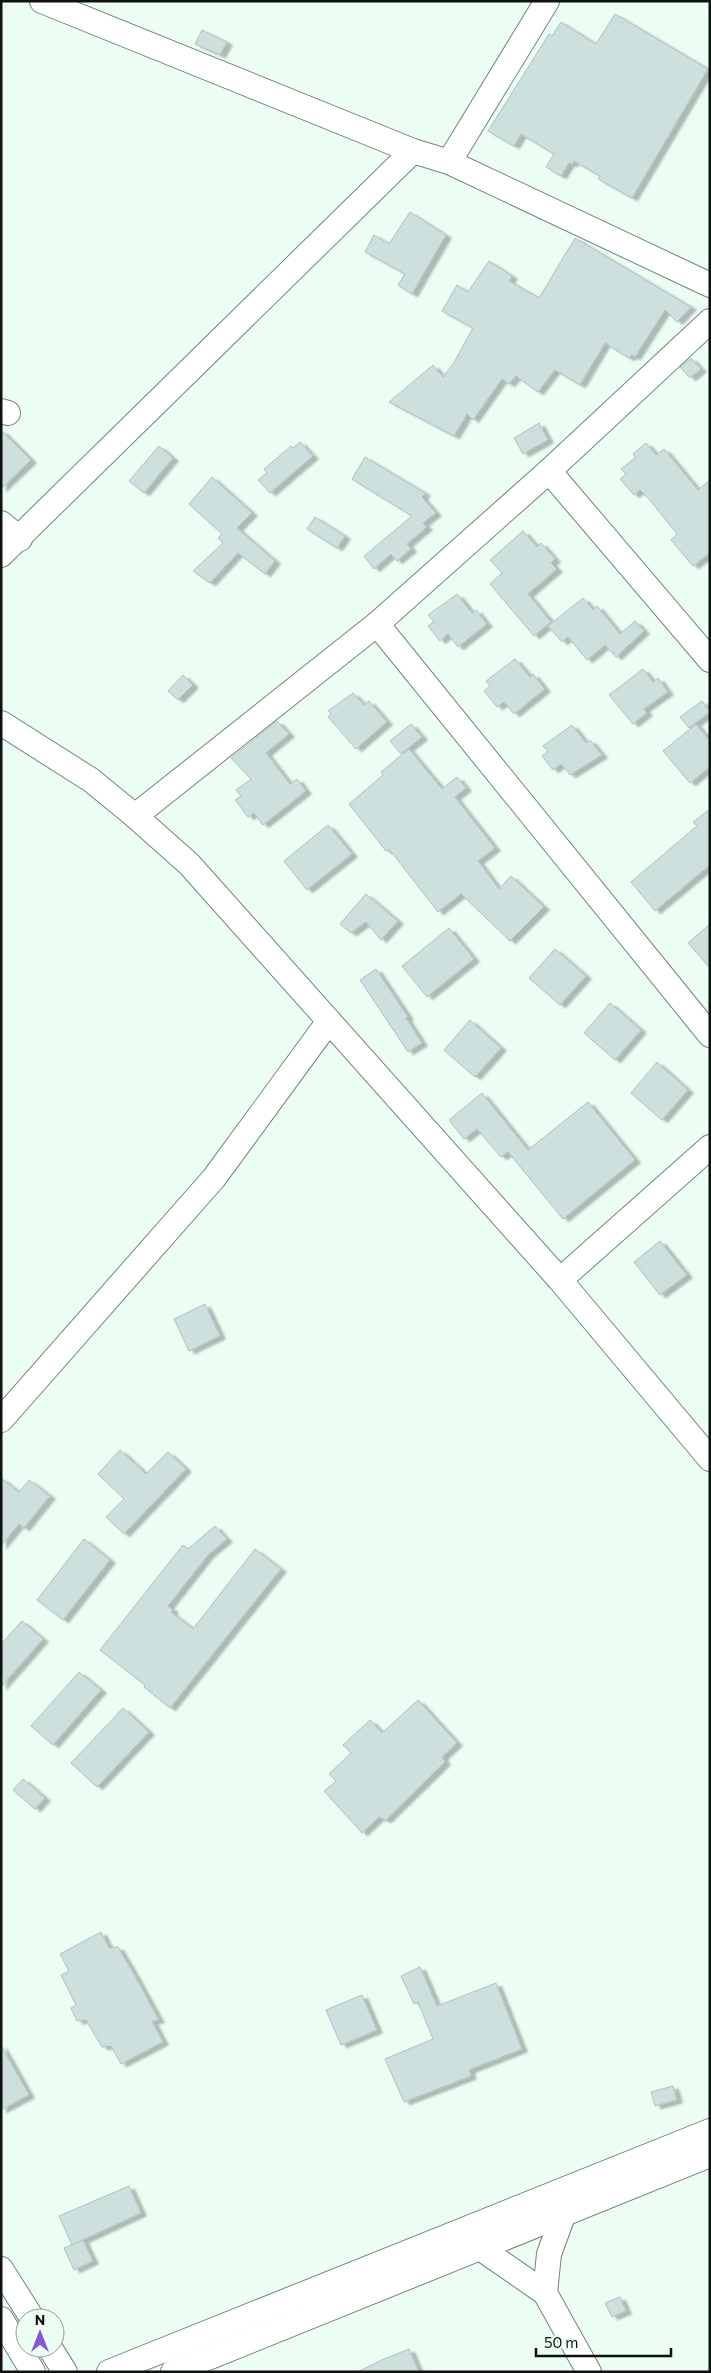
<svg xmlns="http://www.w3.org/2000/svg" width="711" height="2373" viewBox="0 0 711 2373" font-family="Commissioner,sans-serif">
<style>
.building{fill:#cde0de;stroke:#aec1bf;filter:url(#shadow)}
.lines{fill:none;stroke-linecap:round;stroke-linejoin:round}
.minor-casing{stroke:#75847c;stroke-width:26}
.minor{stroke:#fff;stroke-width:24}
</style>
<defs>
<filter id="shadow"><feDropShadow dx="5.5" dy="3" stdDeviation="1" flood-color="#0004"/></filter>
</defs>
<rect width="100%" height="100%" fill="#ecfdf4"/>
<g class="building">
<path d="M 615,14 L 708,69 L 632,198 L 598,179 L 600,176 L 574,161 L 572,164 L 569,163 L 561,176 L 546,167 L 554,154 L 521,134 L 514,146 L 488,131 L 549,34 L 552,36 L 561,22 L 596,44 Z"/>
<path d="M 202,30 L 227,42 L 220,55 L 195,44 Z"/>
<path d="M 410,212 L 446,235 L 412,294 L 398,285 L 405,274 L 365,252 L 374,235 L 389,244 Z"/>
<path d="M 575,238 L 691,307 L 677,322 L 665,310 L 635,357 L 632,355 L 629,358 L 605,343 L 580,385 L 555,370 L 538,392 L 516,376 L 509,384 L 502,379 L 473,420 L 467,414 L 454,436 L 389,402 L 433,365 L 443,377 L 453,364 L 473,328 L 442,311 L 457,285 L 468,292 L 489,261 L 512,276 L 509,281 L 539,298 Z"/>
<path d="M 691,358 L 701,369 L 690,378 L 680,367 Z"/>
<path d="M 539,423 L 548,440 L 523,454 L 514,438 Z"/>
<path d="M 1,430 L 31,460 L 1,489 Z"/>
<path d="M 300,442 L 313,456 L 270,493 L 258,480 L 267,473 L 264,469 L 291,446 L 293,448 Z"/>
<path d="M 646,443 L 656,455 L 664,449 L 698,490 L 710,480 L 710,553 L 693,566 L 671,540 L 677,534 L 649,499 L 640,490 L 634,495 L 620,479 L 626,474 L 621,469 L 636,457 L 633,454 Z"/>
<path d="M 159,446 L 173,458 L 144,493 L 129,481 Z"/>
<path d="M 365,457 L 425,493 L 422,497 L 436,513 L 423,523 L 427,527 L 407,544 L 411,549 L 397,561 L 391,554 L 374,569 L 364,556 L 412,516 L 352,479 Z"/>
<path d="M 212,477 L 252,513 L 237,528 L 275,561 L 265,574 L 238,553 L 210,583 L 193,571 L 223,543 L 218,538 L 222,534 L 189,504 Z"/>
<path d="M 315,517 L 345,536 L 337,548 L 307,529 Z"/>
<path d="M 523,531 L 537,547 L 541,543 L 555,559 L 551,563 L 557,569 L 528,594 L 551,622 L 534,636 L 490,584 L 502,573 L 490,560 Z"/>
<path d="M 457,594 L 472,613 L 476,610 L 487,624 L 458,647 L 448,634 L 440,641 L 428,626 L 434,622 L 428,615 Z"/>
<path d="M 583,598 L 593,610 L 597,606 L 620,634 L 635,621 L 644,631 L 616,657 L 605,645 L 587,660 L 568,637 L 562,642 L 548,626 Z"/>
<path d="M 515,659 L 530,677 L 533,674 L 545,689 L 514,714 L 504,702 L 497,707 L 484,691 L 490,686 L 486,681 Z"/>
<path d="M 643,669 L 653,682 L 658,678 L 668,692 L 644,709 L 647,713 L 633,724 L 609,695 Z"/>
<path d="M 183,675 L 193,685 L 178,700 L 168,691 Z"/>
<path d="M 353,693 L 364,705 L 369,701 L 387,722 L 356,749 L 328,717 L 331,714 L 328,711 Z"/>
<path d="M 702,701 L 710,712 L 689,728 L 680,717 Z"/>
<path d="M 277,721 L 289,734 L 266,753 L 290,784 L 297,779 L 306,791 L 263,825 L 254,813 L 248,817 L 235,800 L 241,796 L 236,790 L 251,779 L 231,758 Z"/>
<path d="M 411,724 L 422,737 L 401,754 L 390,741 Z"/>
<path d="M 696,724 L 710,741 L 710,767 L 690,783 L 663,751 Z"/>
<path d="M 572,725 L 586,743 L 590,740 L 602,755 L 570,775 L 561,764 L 553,770 L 542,756 L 548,751 L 543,746 Z"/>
<path d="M 409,749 L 442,789 L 457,777 L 466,788 L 455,797 L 495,848 L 478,861 L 499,889 L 511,876 L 544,907 L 510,941 L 461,894 L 438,912 L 389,849 L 386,851 L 349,804 L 383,775 L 381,772 Z"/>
<path d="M 710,809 L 710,865 L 655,911 L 631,882 L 697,826 L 693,822 Z"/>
<path d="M 328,825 L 352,854 L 307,890 L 284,861 Z"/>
<path d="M 366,894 L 398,921 L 381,940 L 366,922 L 351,933 L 340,924 Z"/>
<path d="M 710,924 L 710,968 L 688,943 Z"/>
<path d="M 449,928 L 474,959 L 427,997 L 402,966 Z"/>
<path d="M 555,949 L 586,976 L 560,1005 L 529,978 Z"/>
<path d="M 376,969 L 408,1017 L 406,1018 L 422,1043 L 408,1052 L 360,980 Z"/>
<path d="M 610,1003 L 641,1030 L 615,1060 L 584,1033 Z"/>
<path d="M 470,1020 L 501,1048 L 475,1077 L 444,1050 Z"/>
<path d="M 657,1062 L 688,1090 L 662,1120 L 631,1093 Z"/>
<path d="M 482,1093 L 528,1150 L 588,1102 L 635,1160 L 563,1219 L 508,1152 L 501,1157 L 477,1129 L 464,1139 L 449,1120 Z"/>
<path d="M 660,1241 L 687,1275 L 660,1295 L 634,1262 Z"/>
<path d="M 205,1304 L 220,1336 L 189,1351 L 174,1319 Z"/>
<path d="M 120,1450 L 146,1474 L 168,1452 L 186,1469 L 124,1534 L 106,1517 L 124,1499 L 98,1474 Z"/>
<path d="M 1,1478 L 19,1492 L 29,1480 L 50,1496 L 24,1528 L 19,1524 L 1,1546 Z"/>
<path d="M 215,1526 L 227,1539 L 208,1555 L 168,1606 L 173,1610 L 171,1612 L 193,1629 L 255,1549 L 281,1569 L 170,1708 L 144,1687 L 145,1685 L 100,1650 L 183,1545 L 188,1549 Z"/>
<path d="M 84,1539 L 110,1560 L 63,1620 L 37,1600 Z"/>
<path d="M 22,1621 L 43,1639 L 1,1687 L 1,1644 Z"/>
<path d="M 79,1672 L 101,1690 L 53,1745 L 31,1726 Z"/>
<path d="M 418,1700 L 457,1743 L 442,1757 L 445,1762 L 386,1820 L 379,1817 L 362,1833 L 324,1791 L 336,1781 L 329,1774 L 351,1753 L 343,1745 L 370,1720 L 382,1733 Z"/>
<path d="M 123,1708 L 149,1732 L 97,1787 L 71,1763 Z"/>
<path d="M 23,1779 L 45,1798 L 35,1809 L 13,1790 Z"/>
<path d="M 101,1932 L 109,1948 L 118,1947 L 135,1976 L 159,2020 L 152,2021 L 163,2042 L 121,2064 L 111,2046 L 102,2047 L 86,2020 L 77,2021 L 71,2008 L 76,2005 L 61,1975 L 69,1971 L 60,1954 Z"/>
<path d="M 420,1967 L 437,2006 L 496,1983 L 522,2049 L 469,2070 L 471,2076 L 404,2102 L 385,2059 L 433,2039 L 418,2002 L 414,2004 L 401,1976 Z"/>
<path d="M 362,1995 L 377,2030 L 341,2045 L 326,2010 Z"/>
<path d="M 1,2045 L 29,2095 L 1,2110 Z"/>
<path d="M 673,2086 L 677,2100 L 655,2106 L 651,2092 Z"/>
<path d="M 129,2186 L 141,2213 L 72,2245 L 59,2216 Z"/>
<path d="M 83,2240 L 93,2261 L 74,2270 L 64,2248 Z"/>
<path d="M 620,2297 L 626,2311 L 612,2317 L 605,2303 Z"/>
<path d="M 409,2349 L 419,2372 L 357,2372 L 384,2359 Z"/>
</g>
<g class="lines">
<defs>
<g id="minor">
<path d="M 42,1 L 413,151 L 449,162 L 710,285"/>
<path d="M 449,162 L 547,1"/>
<path d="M 1,411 L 8,413"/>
<path d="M 549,471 L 710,660"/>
<path d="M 1,523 L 20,539"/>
<path d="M 1,555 L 413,151"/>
<path d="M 377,624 L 710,1035"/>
<path d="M 1,723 L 91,780 L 135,816 L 189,864 L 560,1280 L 710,1459"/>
<path d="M 135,816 L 377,624 L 549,471 L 710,321"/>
<path d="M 560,1280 L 710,1147"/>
<path d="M 1,1420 L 214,1178 L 329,1021"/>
<path d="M 480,2248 L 545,2293 L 589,2372"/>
<path d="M 1,2269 L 32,2318"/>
<path d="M 545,2293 L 549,2254 L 564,2213"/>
<path d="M 1,2319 L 33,2372"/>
<path d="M 50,2348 L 65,2372"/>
<path d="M 109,2372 L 710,2131"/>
<path d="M 173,2372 L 710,2155"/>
</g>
</defs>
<use href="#minor" class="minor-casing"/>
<use href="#minor" class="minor"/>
</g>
<rect width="711" height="2373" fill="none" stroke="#0e1310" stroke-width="5"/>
<g transform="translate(40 2333)"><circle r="24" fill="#ecfdf4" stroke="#939f99"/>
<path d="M0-4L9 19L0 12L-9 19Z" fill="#8358d1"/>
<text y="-8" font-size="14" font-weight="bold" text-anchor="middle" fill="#0e1310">N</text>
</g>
<path d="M536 2348v8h135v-8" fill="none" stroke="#0e1310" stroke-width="2.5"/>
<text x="544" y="2348" font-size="15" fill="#0e1310" stroke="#ecfdf4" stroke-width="4" paint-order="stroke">50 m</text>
</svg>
